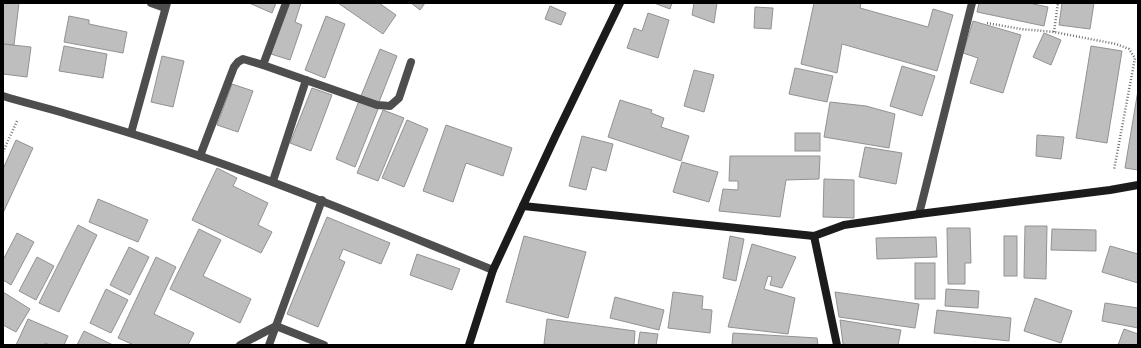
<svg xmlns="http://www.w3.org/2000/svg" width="1141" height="348" viewBox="0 0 1141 348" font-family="Overpass,sans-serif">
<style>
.building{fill:#bebebe;stroke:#929292}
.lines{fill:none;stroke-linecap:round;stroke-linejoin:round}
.path{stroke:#707070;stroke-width:2.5;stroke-dasharray:1 2;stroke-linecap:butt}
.lane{stroke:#4e4e4e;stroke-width:8}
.street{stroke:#4e4e4e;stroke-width:8}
.secondary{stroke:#1b1b1b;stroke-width:8}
</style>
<rect width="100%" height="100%" fill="#fff"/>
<g class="building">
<path d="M 3,3 L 19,3 L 14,45 L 3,44 Z"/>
<path d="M 249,3 L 276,3 L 272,13 Z"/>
<path d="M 288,3 L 301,3 L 295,22 L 302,25 L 290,60 L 271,54 Z"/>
<path d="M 338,3 L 379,3 L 396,15 L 383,34 Z"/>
<path d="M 411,3 L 425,3 L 420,10 Z"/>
<path d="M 654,3 L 672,3 L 670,9 Z"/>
<path d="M 694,3 L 717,3 L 714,23 L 692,15 Z"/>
<path d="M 814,3 L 861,3 L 860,8 L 928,27 L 933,9 L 953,15 L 937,71 L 842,44 L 837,73 L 801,64 Z"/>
<path d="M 979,3 L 1029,3 L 1048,7 L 1044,26 L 977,12 Z"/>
<path d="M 1062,3 L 1094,3 L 1090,29 L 1059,25 Z"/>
<path d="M 550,6 L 566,13 L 561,25 L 545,19 Z"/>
<path d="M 755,7 L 773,8 L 771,29 L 754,28 Z"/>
<path d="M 648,13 L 669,20 L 658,58 L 627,48 L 634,28 L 642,31 Z"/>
<path d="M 69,16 L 89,20 L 89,24 L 127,32 L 123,53 L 64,42 Z"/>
<path d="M 326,16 L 345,24 L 325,78 L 305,70 Z"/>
<path d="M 973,21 L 1021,35 L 1003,93 L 970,83 L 978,58 L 963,53 Z"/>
<path d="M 1044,33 L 1061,40 L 1051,65 L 1033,57 Z"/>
<path d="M 3,44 L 31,47 L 27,77 L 3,74 Z"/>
<path d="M 64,46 L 107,54 L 103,78 L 59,71 Z"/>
<path d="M 1091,46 L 1122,51 L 1107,143 L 1076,138 Z"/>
<path d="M 380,49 L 397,56 L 379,102 L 361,96 Z"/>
<path d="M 162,56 L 184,61 L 173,107 L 151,102 Z"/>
<path d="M 902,66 L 935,76 L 922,116 L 890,106 Z"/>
<path d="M 795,68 L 833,76 L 827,102 L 789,94 Z"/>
<path d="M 694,70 L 714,75 L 704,112 L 684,106 Z"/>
<path d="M 232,84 L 253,91 L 238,132 L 217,125 Z"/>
<path d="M 312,88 L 332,95 L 311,151 L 290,143 Z"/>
<path d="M 1138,90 L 1138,170 L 1125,168 Z"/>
<path d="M 620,100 L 652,110 L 651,113 L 664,118 L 661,127 L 689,136 L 681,161 L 608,137 Z"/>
<path d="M 359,101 L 378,109 L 355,167 L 336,159 Z"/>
<path d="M 830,102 L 866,106 L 895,114 L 889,148 L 824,137 Z"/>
<path d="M 383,110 L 404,118 L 378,181 L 357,173 Z"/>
<path d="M 407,120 L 428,129 L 404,187 L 382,178 Z"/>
<path d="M 446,125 L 512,148 L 503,176 L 466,163 L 453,202 L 423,191 Z"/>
<rect x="795" y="133" width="25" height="18"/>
<path d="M 1037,135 L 1064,137 L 1061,159 L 1036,156 Z"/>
<path d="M 582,136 L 613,144 L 606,171 L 592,167 L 586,190 L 569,186 Z"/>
<path d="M 16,140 L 33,148 L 3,213 L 3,169 Z"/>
<path d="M 865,147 L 902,153 L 896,184 L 859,177 Z"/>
<path d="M 730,156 L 820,156 L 819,179 L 786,180 L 780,217 L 719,211 L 723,189 L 738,190 L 738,181 L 729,181 Z"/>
<path d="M 682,162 L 718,172 L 709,202 L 673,192 Z"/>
<path d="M 217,168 L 237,178 L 233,186 L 268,203 L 258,225 L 272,232 L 261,253 L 192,220 Z"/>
<path d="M 824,179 L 854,180 L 854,218 L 823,217 Z"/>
<path d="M 98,199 L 148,220 L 138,242 L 89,222 Z"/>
<path d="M 327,217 L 390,243 L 381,264 L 343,249 L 339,259 L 345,262 L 318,327 L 287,314 Z"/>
<path d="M 78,225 L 97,235 L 59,312 L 39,303 Z"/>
<path d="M 1025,226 L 1047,226 L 1046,279 L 1024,278 Z"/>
<path d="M 947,228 L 970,228 L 971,263 L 965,263 L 965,284 L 948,284 Z"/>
<path d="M 199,229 L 221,240 L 203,276 L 251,299 L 240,323 L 170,289 Z"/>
<path d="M 1052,229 L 1096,230 L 1096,251 L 1051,250 Z"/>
<path d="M 17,233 L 34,242 L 11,285 L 3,280 L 3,260 Z"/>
<path d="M 524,236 L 586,252 L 568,318 L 506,302 Z"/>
<path d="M 730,236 L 744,239 L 736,281 L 723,278 Z"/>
<rect x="1004" y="236" width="13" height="40"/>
<path d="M 936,237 L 937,257 L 877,259 L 876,238 Z"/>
<path d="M 752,244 L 796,257 L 782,288 L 770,285 L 772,277 L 768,276 L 764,289 L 795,298 L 788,334 L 728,327 Z"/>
<path d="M 1110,246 L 1138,254 L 1138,283 L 1102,272 Z"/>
<path d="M 129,247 L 149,257 L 130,295 L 110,285 Z"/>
<path d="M 417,254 L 460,269 L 452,290 L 410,275 Z"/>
<path d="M 37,257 L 54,266 L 36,300 L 19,291 Z"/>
<path d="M 156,257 L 176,267 L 154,314 L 194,333 L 188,345 L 134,345 L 118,338 Z"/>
<rect x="915" y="263" width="20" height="36"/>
<path d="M 106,289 L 128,300 L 111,333 L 90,323 Z"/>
<path d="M 946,289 L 979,291 L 978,308 L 945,306 Z"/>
<path d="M 3,292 L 30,309 L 16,332 L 3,325 Z"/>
<path d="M 673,292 L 703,296 L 702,309 L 712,310 L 710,333 L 668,328 Z"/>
<path d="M 835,292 L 919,304 L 915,328 L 839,317 Z"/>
<path d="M 615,297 L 664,310 L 659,330 L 610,318 Z"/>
<path d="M 1035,298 L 1072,311 L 1061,343 L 1024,331 Z"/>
<path d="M 1105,303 L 1138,308 L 1138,328 L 1102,321 Z"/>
<path d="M 937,310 L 1011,318 L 1009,341 L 934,333 Z"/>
<path d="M 28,319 L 68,336 L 64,345 L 50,345 L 45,343 L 44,345 L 16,345 Z"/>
<path d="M 547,319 L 635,331 L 634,345 L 553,345 L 544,344 Z"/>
<path d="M 840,320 L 901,330 L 898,345 L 849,345 L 843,344 Z"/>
<path d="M 1124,329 L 1138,334 L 1138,345 L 1118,345 Z"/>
<path d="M 84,331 L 113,345 L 77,345 Z"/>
<path d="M 640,332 L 658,334 L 656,345 L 638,345 Z"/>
<path d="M 733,333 L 817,338 L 818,345 L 732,345 Z"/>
</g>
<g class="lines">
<g class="path">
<path d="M 987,23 L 1021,29 L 1054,32 L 1116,44 L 1129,49 L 1135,58 L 1114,170"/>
<path d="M 1054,32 L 1058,3"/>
<path d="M 3,152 L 17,121"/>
</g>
<g class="lane">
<path d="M 263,65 L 377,105 L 390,106 L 399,98 L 411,62"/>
<path d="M 200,156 L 234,67 L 238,62 L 243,59 L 263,65 L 286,3"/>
<path d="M 273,181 L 306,80"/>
</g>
<g class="street">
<path d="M 151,3 L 165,8"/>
<path d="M 3,96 C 25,103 48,108 70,115 C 114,128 157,141 200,156 C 299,190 396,231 493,270"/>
<path d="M 131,133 L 167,3"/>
<path d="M 919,214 L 972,3"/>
<path d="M 240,345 L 276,326 L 324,345"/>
<path d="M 269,345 L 322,200"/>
</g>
<g class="secondary">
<path d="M 523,206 L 814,236 L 844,225 L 919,214 L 1110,190 L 1138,185"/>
<path d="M 814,236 L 837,345"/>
<path d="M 469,345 L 493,270 L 555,137 L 620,3"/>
</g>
</g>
<rect width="1141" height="348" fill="none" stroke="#000000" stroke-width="8"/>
</svg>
